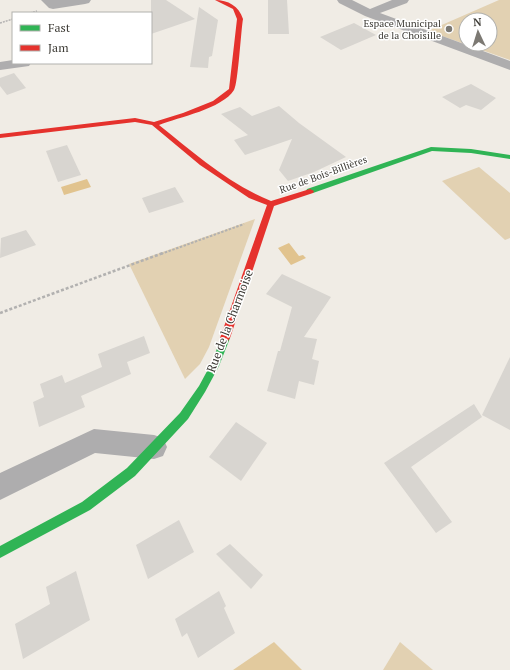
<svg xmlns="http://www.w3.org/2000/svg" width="510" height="670" viewBox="0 0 510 670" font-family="'PT Serif',serif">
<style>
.green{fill:#e2d1b2;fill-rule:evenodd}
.forest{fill:#e2ca9e}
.water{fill:#e1c38e}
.building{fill:#d8d5d0}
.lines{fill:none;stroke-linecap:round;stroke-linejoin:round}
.path-far2{stroke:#b2b1b0;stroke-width:1.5;stroke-dasharray:2 1;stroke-linecap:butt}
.path-far1{stroke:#b2b1b0;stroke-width:2;stroke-dasharray:2.5 1.5;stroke-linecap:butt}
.path{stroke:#b2b1b0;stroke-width:2.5;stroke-dasharray:3 2;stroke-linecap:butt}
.street{fill:#aeadae;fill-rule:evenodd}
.fast{fill:#30b455;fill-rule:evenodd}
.jam{fill:#e5322d;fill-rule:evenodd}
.poi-dot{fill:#7c7973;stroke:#fff;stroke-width:1.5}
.labels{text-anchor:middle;stroke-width:3;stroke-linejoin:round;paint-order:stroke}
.far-poi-label{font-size:10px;fill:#3d3b35;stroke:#fff;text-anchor:end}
.far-street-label{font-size:10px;fill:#3d3b35;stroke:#fff}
.street-label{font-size:12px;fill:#3d3b35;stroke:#fff}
</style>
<rect width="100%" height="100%" fill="#f0ece5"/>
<g class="green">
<path d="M 499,0 L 510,0 L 510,60 L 428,31 ZM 466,20 L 490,20 L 490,44 L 466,44 Z"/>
<path d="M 479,167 L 510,193 L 510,238 L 505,240 L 442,181 Z"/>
<path d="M 255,219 L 209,347 L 200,364 L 185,379 L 129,264 Z"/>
<path d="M 400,642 L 433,670 L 383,670 Z"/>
</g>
<path class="forest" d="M 274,642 L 302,670 L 233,670 Z"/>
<g class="water">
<path d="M 87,179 L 91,187 L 64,195 L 61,187 Z"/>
<path d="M 289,243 L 299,256 L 303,255 L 306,258 L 291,265 L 278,248 Z"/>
</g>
<g class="building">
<path d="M 151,0 L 166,0 L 195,19 L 151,34 Z"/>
<path d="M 268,0 L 287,0 L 289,34 L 268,34 Z"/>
<path d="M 199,7 L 218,20 L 212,56 L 209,57 L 208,68 L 190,67 Z"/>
<path d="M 354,23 L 376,35 L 341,50 L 320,37 Z"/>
<path d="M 14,73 L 26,88 L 7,95 L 0,86 L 0,78 Z"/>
<path d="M 471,84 L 496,98 L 481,110 L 466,105 L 460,108 L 442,97 Z"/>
<path d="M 279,106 L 299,123 L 346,157 L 314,172 L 288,181 L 279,170 L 292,139 L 245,155 L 234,140 L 248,135 L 221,114 L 240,107 L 252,116 Z"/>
<path d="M 67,145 L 81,175 L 58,182 L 46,151 Z"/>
<path d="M 175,187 L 184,202 L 149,213 L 142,198 Z"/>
<path d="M 26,230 L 36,245 L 0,258 L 1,238 Z"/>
<path d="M 282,274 L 331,297 L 304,337 L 317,339 L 312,359 L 319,361 L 314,385 L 299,381 L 295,399 L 267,391 L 278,351 L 280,351 L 292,307 L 266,294 Z"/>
<path d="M 144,336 L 150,353 L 127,362 L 131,374 L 81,396 L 85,407 L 39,427 L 33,402 L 44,397 L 40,384 L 62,375 L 65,383 L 102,367 L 98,354 Z"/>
<path d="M 510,357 L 510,430 L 482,415 Z"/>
<path d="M 474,404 L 482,417 L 411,467 L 452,522 L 436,533 L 384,463 Z"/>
<path d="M 236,422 L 267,443 L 241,481 L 209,457 Z"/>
<path d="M 179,520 L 194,552 L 148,579 L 136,545 Z"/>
<path d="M 230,544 L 263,575 L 251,589 L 216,554 Z"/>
<path d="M 76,571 L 90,620 L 23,659 L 15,624 L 50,604 L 46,587 Z"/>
<path d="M 219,591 L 226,606 L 224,608 L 235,633 L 198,658 L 187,633 L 182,637 L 175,619 Z"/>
</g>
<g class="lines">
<g class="path-far2">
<path d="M 30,13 L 37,11"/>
<path d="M 0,23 L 13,19"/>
</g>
<path class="path-far1" d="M 161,254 L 244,224"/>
<path class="path" d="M 0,313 L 163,253"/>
<g class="street">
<path d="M 41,0 L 91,0 L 89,3 L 85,4 L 53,9 L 49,8 Z"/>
<path d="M 337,0 L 352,0 L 370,9 L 392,0 L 409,0 L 407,3 L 380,13 L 510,61 L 510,70 L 365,16 L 339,3 Z"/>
<path d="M 13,60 L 13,63 L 31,63 L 29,66 L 0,70 L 0,62 Z"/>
<path d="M 94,429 L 154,435 L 163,438 L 167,447 L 163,456 L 154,459 L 95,453 L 0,500 L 0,473 Z"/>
</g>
<g class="fast">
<path d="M 431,147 L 471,149 L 510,155 L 510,159 L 471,153 L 432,151 L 313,193 L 310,193 L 306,191 L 307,189 Z"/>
<path d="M 225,334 L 228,335 L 230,338 L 219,366 L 205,392 L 188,419 L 135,476 L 90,510 L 0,558 L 0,546 L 82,502 L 127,468 L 180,413 L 199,386 L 212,362 L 222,335 Z"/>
</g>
<path class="jam" d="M 215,0 C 228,0 239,6 243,19 C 241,30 238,84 234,90 C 222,109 179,117 159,125 C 194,153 229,184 271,201 L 310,189 L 314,191 L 313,193 L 274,206 L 230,338 L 228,341 L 225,342 L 222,341 L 220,338 L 267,205 L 249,198 L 200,165 L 152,125 L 135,122 L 0,138 L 0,134 L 135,118 L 154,122 L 183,113 L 213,101 L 229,89 L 237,19 L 233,9 Z"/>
</g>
<circle class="poi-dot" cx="449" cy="29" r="4"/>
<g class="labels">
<g class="far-poi-label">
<text x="441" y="27">Espace Municipal<tspan x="441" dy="12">de la Choisille</tspan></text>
</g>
<g class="far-street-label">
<text transform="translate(323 174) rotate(-20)" y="4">Rue de Bois-Billières</text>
</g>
<g class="street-label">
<text transform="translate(230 321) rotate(-69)" y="4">Rue de la Charmoise</text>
</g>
</g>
<rect x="12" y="12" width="140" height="52" fill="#ffffff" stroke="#b1b1ae"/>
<rect x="20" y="25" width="20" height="6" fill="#30b455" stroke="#b1b1ae"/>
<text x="48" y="32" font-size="12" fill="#3d3b35">Fast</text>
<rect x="20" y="45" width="20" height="6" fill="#e5322d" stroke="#b1b1ae"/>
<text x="48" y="52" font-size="12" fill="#3d3b35">Jam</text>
<g transform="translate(478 32) rotate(356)"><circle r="19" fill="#ffffff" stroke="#b1b1ae"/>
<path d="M0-3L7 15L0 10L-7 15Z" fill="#7c7973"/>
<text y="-6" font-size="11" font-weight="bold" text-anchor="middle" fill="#3d3b35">N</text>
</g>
</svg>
